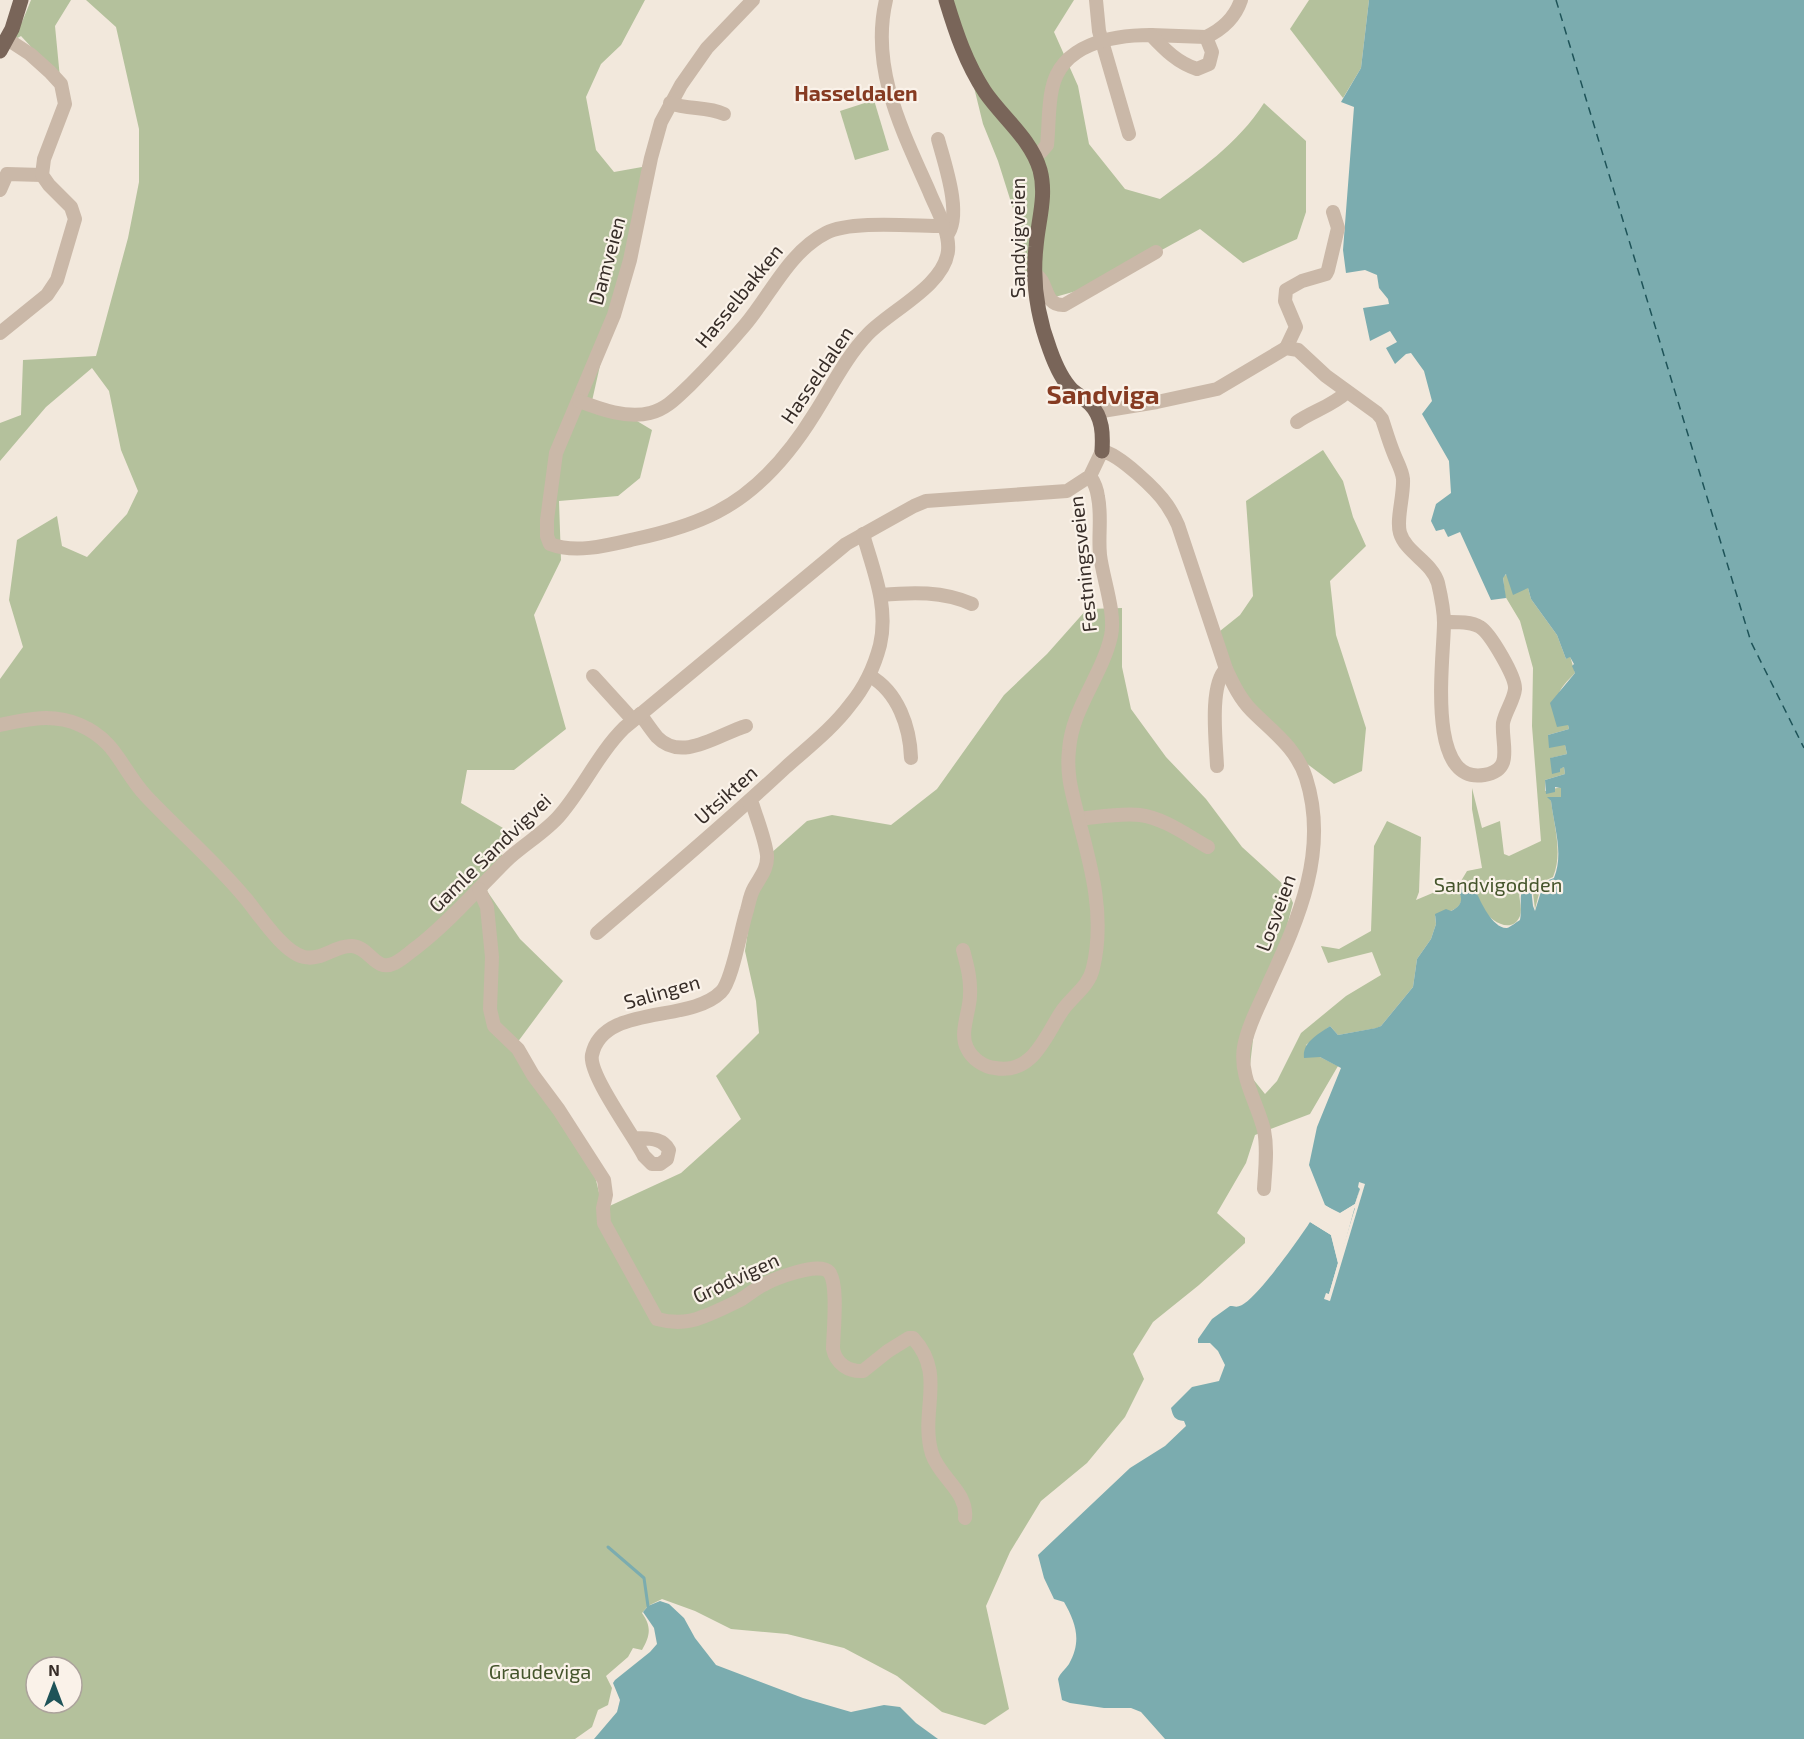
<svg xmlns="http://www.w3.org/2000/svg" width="1804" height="1739" viewBox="0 0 1804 1739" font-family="'Exo 2',sans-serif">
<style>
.green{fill:#b4c19c;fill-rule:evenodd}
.water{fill:#7bacaf}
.pier{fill:#f2e8dc}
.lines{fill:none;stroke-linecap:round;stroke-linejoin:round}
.stream{stroke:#7bacaf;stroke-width:3}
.ferry{stroke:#1e5358;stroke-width:1.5;stroke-dasharray:8 6;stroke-linecap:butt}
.minor{stroke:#cab8a8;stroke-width:14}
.major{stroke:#796559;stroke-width:15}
.labels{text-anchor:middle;stroke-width:4.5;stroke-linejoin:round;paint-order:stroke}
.street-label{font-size:20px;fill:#372d28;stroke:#faf2e9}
.park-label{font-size:20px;fill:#45552c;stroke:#faf2e9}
.neighbourhood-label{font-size:21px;font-weight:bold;fill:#863b22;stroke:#faf2e9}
.district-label{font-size:26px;font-weight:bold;fill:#863b22;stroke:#faf2e9}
</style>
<rect width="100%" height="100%" fill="#f2e8dc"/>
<g class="green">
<path d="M 31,0 L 71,0 L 55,26 L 60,78 L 21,36 L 0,48 L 0,45 L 22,22 Z"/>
<path d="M 86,0 L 645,0 L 621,45 L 601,64 L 586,97 L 596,150 L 614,172 L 642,167 L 650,144 L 592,401 L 632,418 L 652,430 L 640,478 L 618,496 L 559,501 L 561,560 L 534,615 L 566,729 L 514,770 L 467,770 L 461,803 L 503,828 L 502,858 L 487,891 L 520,939 L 563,981 L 514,1047 L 595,1176 L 603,1209 L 681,1173 L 741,1119 L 716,1076 L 759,1033 L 756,1001 L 745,951 L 753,897 L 760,863 L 807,821 L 832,815 L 891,825 L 937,789 L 1004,695 L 1047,654 L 1087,609 L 1122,608 L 1122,667 L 1131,709 L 1166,757 L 1206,799 L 1242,847 L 1286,887 L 1293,903 L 1278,960 L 1256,1014 L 1249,1074 L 1265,1094 L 1277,1081 L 1301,1033 L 1346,996 L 1381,975 L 1372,952 L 1328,963 L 1321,946 L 1339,949 L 1371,931 L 1374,846 L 1387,821 L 1421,837 L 1419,892 L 1416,900 L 1461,881 L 1467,871 L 1482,868 L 1472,809 L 1472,788 L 1482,828 L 1500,821 L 1504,854 L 1509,856 L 1541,841 L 1532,726 L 1533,668 L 1520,621 L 1505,596 L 1503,577 L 1507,574 L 1528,588 L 1531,599 L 1557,635 L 1566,659 L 1570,656 L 1575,673 C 1546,702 1562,697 1569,729 L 1548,735 L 1565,745 L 1567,754 L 1551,758 L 1559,769 L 1564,767 L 1565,774 L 1545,780 L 1545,791 L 1561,787 L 1562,797 L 1548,797 L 1551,801 C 1554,825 1563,854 1553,877 L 1542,882 L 1535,909 L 1531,878 C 1527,880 1522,882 1520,887 C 1517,896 1523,906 1520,916 C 1512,935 1490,921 1483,909 C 1480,904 1478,897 1476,891 L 1468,893 L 1457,887 C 1470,908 1451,911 1435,916 L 1436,924 L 1431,939 L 1417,959 L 1413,987 L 1381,1026 L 1377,1028 L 1338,1035 L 1330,1026 L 1306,1045 L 1320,1057 L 1338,1066 L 1310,1114 L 1255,1135 L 1246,1163 L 1217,1213 L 1245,1238 L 1245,1243 L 1199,1285 L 1153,1322 L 1133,1354 L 1144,1379 L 1125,1417 L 1087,1463 L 1041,1501 L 1010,1552 L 986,1606 L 1009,1709 L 985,1725 L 942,1712 L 897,1676 L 844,1648 L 787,1634 L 731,1629 L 695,1611 L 662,1599 L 648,1606 L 642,1613 C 652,1627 650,1636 642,1650 L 633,1648 L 628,1657 L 606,1676 L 612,1688 L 608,1705 L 598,1710 L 592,1727 L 575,1739 L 0,1739 L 0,679 L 23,647 L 9,600 L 17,540 L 57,516 L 62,546 L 87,557 L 127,514 L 138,491 L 121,450 L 109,391 L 92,368 L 46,407 L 0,461 L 0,423 L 21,415 L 23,360 L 96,356 L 128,238 L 139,182 L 139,129 L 116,27 ZM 36,1667 L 72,1667 L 72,1703 L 36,1703 Z"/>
<path d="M 943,0 L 1074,0 L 1054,32 L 1078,86 L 1089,144 L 1125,189 L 1160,199 C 1198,171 1238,144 1264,103 L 1306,141 L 1306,212 L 1297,239 L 1243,263 L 1200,229 L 1098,285 L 1055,297 L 1025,275 L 1016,218 L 998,161 L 983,124 L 969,67 Z"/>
<path d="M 1309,0 L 1369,0 L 1361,68 L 1343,98 L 1290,29 Z"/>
<path d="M 874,100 L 889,150 L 855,160 L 840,111 Z"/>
<path d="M 1323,450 L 1343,481 L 1353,517 L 1366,546 L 1330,581 L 1336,635 L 1366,728 L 1362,771 L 1334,784 L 1306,763 L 1236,686 L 1220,631 L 1240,615 L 1253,596 L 1246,501 Z"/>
</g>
<g class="water">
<path d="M 1369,0 L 1804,0 L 1804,1739 L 1165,1739 L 1141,1712 L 1131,1708 L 1104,1708 L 1070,1703 L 1062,1700 L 1058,1679 C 1060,1673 1065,1670 1069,1664 C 1082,1641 1076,1623 1064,1602 L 1054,1599 L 1044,1578 L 1038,1555 L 1130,1468 L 1165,1446 L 1186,1426 L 1184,1421 C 1174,1420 1173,1416 1171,1408 L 1192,1387 L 1219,1381 L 1225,1365 L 1218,1351 L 1210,1343 L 1198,1343 L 1198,1339 L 1212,1319 L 1230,1306 C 1235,1306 1236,1308 1242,1305 C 1257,1298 1300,1238 1310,1222 L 1331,1235 L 1338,1263 L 1329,1294 L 1326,1294 L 1329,1301 L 1360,1188 L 1355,1204 L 1339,1214 L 1325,1205 L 1309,1165 L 1317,1127 L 1341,1068 L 1320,1057 L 1304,1058 C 1302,1042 1319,1034 1330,1026 L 1338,1035 L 1376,1028 L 1381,1026 L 1413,987 L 1417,959 L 1431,939 L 1436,924 L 1435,914 L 1446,909 L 1451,911 C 1464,905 1463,897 1456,886 L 1468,893 L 1476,891 C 1480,901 1493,929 1507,928 C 1511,927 1516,922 1520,920 C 1523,905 1516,888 1530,879 L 1533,906 L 1535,911 L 1544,882 L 1554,878 C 1564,853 1554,827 1551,801 L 1547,797 L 1561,797 L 1561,788 L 1555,787 L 1555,792 L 1546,794 L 1545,780 L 1565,774 L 1564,767 L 1560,769 L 1560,772 L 1552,774 L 1550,758 L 1567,754 L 1565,745 L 1549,748 L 1548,735 L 1569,729 L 1568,725 L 1557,727 L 1550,703 L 1575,673 L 1572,666 L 1574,664 L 1570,657 L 1566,659 L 1557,635 L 1531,599 L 1528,588 L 1513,595 L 1506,574 L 1503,578 L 1506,598 L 1491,600 L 1460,532 L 1448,537 L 1444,529 L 1436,531 L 1431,521 L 1436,504 L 1451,493 L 1449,461 L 1422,414 L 1432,401 L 1424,371 L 1411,353 L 1406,354 L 1395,364 L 1386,348 L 1397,342 L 1390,331 L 1370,341 L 1363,308 L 1389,304 L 1388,299 L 1379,288 L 1377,275 L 1365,270 L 1346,273 L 1343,250 L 1354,107 L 1341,102 L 1361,68 Z"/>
<path d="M 660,1601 L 669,1604 L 684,1618 L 695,1638 L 716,1665 L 803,1698 L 851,1712 L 884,1705 L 900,1707 L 916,1723 L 938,1739 L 594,1739 L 617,1712 L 620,1700 L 613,1683 L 615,1680 L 650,1652 L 657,1644 L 654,1628 L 643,1612 L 648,1606 Z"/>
</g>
<path class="pier" d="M 1359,1182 L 1365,1184 L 1330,1301 L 1324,1299 L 1326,1293 L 1329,1294 L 1338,1263 L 1331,1235 L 1307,1220 L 1311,1219 L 1334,1233 L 1340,1257 L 1355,1208 L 1339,1217 L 1323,1207 L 1320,1203 L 1340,1213 L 1355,1204 L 1360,1189 L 1358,1187 Z"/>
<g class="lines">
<path class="stream" d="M 608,1547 L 644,1578 L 648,1606"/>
<path class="ferry" d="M 1556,0 L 1751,642 L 1804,748"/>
<g class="minor">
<path d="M 753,0 L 707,48 L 681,85 L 661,122 L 651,158 L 630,260 L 614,315 L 556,453 L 547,520 L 547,536 L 550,544 C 576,554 609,545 635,539 C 663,533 692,525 717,512 C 758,491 791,452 815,413 C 832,386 846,357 868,334 C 891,310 944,286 948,251 C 950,231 936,209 929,191 C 902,130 870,68 886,0"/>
<path d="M 1096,0 L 1099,31 L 1129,134"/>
<path d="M 1151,35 L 1206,37"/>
<path d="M 670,103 C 688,110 707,106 724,114"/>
<path d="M 938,139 C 944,162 963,215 947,235"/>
<path d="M 1034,155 L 1041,152 L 1047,145 C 1049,127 1048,107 1052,89 C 1061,44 1112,35 1151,35 C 1165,50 1178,63 1197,69 L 1209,64 L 1212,52 L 1206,37 C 1223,29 1235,18 1241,0"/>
<path d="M 0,190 L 7,174 L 42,175"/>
<path d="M 1035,274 C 1049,282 1043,306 1064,305 L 1156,252"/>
<path d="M 0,333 L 47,295 L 57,280 L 75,219 L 71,207 L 49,185 L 42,175 L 44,159 L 65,104 L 61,84 L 50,72 L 30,54 L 7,39"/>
<path d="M 1286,348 L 1296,327 L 1285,301 L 1286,290 L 1302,281 L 1326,274 L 1328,270 L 1338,228 L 1333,212"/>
<path d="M 579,401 C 600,409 627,419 650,413 C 667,409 678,396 690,385 C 709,366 728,345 745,325 C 771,294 789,252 826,233 C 850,220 913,226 943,226"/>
<path d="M 1096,412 L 1157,402 L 1217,389 L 1286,348 L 1298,350 L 1326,376 L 1377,413 L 1382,419 C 1386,431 1389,442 1394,454 C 1397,462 1402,470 1403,479 C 1404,496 1396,519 1400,533 C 1406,553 1432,562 1438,583 C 1441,596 1444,610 1444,623 C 1444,657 1425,785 1484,775 C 1515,770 1501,744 1503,723 C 1505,712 1514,700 1515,689 C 1516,677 1490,633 1480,627 C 1471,621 1454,622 1444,622"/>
<path d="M 1297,422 C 1313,411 1332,406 1347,392"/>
<path d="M 881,595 C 912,592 943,591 972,604"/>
<path d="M 593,676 L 633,720"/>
<path d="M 870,676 C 898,692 910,727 911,758"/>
<path d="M 640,714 C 646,722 651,730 657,737 C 682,763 719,734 746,726"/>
<path d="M 0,725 C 27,719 53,713 80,725 C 117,741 121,769 146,796 C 180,832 216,862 247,900 C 260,916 284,953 304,957 C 322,961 335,945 352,946 C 370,947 375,973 395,963 C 403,959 410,952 417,947 C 449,922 476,891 505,862 C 521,846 546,832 560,815 C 584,787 598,754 624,728 L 846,544 L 914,506 L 926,501 L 1067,491 L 1090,476 L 1102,451 C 1119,454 1157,490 1167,505 C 1171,511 1175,518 1178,525 L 1226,669 C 1233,684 1240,699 1252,711 C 1273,732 1297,749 1306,778 C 1329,850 1299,918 1269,983 C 1260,1004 1248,1025 1244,1047 C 1239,1076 1257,1102 1264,1130 C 1268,1150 1265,1170 1264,1189"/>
<path d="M 1217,766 C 1216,742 1209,685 1226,669"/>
<path d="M 1079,819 C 1099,817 1120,813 1140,815 C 1164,818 1188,836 1208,847"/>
<path d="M 479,889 L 487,907 L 492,957 L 490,1009 L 494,1026 L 518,1049 L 533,1075 L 559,1110 L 604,1180 L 606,1195 L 603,1208 L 604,1223 L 657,1319 C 672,1323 688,1323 702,1317 C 714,1313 728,1306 740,1300 C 748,1295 755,1289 763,1285 C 774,1279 819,1261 829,1272 C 839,1284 833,1333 833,1349 C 836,1364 849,1372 863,1371 L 888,1351 L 909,1338 L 913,1338 C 947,1375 919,1411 932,1454 C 940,1478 968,1492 965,1518"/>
<path d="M 597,933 C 660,879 724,825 785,768 C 807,748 832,729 850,705 C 865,687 874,668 880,645 C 889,606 873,570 863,534"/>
<path d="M 963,950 C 967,965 971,979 970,995 C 970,1011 959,1033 967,1048 C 972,1059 984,1067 995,1068 C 1033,1075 1045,1036 1062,1011 C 1072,996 1089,987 1093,968 C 1105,918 1092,869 1079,821 C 1073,795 1066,777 1069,750 C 1072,708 1102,676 1111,636 C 1116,613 1103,579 1100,555 C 1098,536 1102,516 1098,497 C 1097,489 1094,482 1090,476"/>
<path d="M 635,1138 C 648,1139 662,1137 669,1150 L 667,1159 L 660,1164 L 652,1164 L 644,1156 C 634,1136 588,1074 592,1055 C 603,1003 689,1024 721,992 C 732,982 741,928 747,910 C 749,903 750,895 754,888 C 760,877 768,869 767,855 C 765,839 758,822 753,806 L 749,802"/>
</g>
<g class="major">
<path d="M 946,0 C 956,33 966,63 985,92 C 1003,118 1031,139 1040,170 C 1047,196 1038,221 1036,247 C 1032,282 1038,318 1050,350 C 1055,364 1062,380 1072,390 C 1078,395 1085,399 1090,404 C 1103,417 1103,435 1102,451"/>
<path d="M 0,51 L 12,29 L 21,0"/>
</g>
</g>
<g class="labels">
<g class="street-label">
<text transform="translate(1018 238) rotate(-90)" y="7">Sandvigveien</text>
<text transform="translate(607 261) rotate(-75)" y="7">Damveien</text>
<text transform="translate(739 296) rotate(-51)" y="7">Hasselbakken</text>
<text transform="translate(817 375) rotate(-56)" y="7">Hasseldalen</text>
<text transform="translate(1083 564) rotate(-96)" y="7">Festningsveien</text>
<text transform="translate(726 795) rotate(-42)" y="7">Utsikten</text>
<text transform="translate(490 853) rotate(-44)" y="7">Gamle Sandvigvei</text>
<text transform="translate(1276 913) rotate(-70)" y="7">Losveien</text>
<text transform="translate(662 992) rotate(-16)" y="7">Salingen</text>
<text transform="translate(736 1278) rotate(-25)" y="7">Grødvigen</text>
</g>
<g class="park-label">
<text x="1498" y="892">Sandvigodden</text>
<text x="540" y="1679">Graudeviga</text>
</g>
<g class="neighbourhood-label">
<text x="856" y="101">Hasseldalen</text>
</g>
<g class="district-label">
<text x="1103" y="404">Sandviga</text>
</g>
</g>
<g transform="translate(54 1685)"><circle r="28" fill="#faf2e9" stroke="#aca39c" stroke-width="1.5"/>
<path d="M0-4.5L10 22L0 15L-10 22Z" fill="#1e5358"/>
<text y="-9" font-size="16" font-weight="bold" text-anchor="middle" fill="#372d28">N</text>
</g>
</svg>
